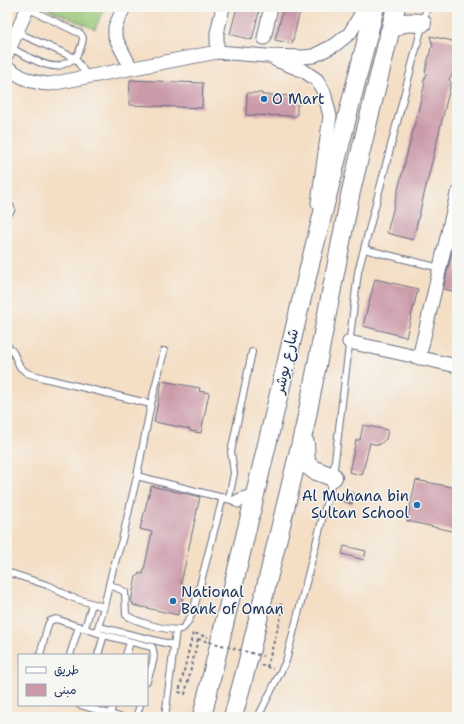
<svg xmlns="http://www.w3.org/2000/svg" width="464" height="724" viewBox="0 0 464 724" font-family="'Shantell Sans','Playpen Sans Arabic',sans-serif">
	<rect width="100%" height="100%" fill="#f6f6f2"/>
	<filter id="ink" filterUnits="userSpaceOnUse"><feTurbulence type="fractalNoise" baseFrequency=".025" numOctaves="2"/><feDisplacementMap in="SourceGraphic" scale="8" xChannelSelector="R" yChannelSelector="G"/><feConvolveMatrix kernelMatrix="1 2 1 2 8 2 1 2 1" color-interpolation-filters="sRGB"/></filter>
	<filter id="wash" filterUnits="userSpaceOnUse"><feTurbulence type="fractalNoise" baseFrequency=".012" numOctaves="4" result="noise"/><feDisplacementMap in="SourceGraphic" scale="16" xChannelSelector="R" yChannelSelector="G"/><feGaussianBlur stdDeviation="0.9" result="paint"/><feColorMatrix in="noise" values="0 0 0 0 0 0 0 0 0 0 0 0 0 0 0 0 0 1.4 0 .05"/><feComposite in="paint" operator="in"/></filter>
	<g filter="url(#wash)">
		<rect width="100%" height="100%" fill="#f4dec4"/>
		<path fill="#94c270" stroke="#587867" d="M43,7H105L95,29Z"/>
		<g id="blocks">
			<path fill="#cb9aa9" d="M237,7H260L252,40L230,34Z
				M284,7H301L292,44L275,40Z
				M430,36L457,42V51L455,54L456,60L454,73L449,79L451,83L413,240L387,233L425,83L423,82L427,74L425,72L431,48L433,46Z
				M130,80L203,83L202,108L129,105Z
				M247,93H262V95L300,96V104L297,105V116L246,115Z
				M457,231V292L443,289Z
				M375,279L418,289L406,337L363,326Z
				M162,381L200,388L199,391L209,393L201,433L190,431V429L154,422Z
				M363,425L388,430L386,439L379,445L370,443L362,475L349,472L356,440H360Z
				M416,480L457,488V532L407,521Z
				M151,486L200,497L181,583L184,584L183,587H185L180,611H178V615L133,605V603L131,602L136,576H138L139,573L143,574L152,532L140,529Z
				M345,491L354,493L352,504L342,501Z
				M344,546L366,551L364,560L342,554Z"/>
		</g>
	</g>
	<g filter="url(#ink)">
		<use href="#blocks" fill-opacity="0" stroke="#676c82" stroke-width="1"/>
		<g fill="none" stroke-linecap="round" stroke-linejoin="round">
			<g stroke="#676c82" stroke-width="8">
				<path id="service" d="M16,32L75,58L88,77
					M9,47C21,53 45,68 58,66C62,65 66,63 70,61C78,57 82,47 83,38L81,34L27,8
					M364,249L440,268
					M7,345L13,352L20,367L27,373L44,378L151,404
					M137,476L151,404L164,351
					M229,498L234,473L231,452L252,352
					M7,572L50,586L70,597L104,607L112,572L122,540L137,476L239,502
					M109,584L125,592L126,615C135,621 173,634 183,628C187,625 190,617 193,612L223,497
					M99,627L174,645
					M85,628L92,604
					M97,631L104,607
					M40,655L48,625L50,621L56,619L104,635L152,647C157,658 150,670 147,681
					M70,655L79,626
					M98,655L104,635
					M126,655L130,642
					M80,705L120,717
					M110,714L113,705
					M136,717L140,705
					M165,717L176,630
					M258,717L286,661L333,477L358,272L427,7"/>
			</g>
			<g stroke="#676c82" stroke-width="15">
				<path id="minor" d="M124,7L115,27V37L131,68
					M264,38L271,7
					M217,52V33L223,7
					M7,54L28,7
					M276,60L304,71L317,80L324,92L330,116L318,203
					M7,67C22,78 31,83 50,84L217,52L267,56L304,57L313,56L335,45L350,33L365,7
					M7,210L8,209
					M349,342L457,366
					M419,358L457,194
					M238,501L251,496L256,487"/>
			</g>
			<g stroke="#676c82" stroke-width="20">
				<path id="secondary" d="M389,33C398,21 408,22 422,23
					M305,443L306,464L314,470L333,477
					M202,717L310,264L375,7
					M233,717L248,661L305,426L351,191L396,7"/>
			</g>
			<path stroke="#676c82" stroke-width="2" stroke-dasharray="3 3" stroke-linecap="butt" d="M198,639L185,694L179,692L193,633L208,637
				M261,665L273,669
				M267,667L284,605L276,604"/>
			<use href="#service" stroke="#fff" stroke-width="6"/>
			<use href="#minor" stroke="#fff" stroke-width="13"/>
			<use href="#secondary" stroke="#fff" stroke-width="18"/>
			<path stroke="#676c82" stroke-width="2" stroke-dasharray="3 3" stroke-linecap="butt" d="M198,639L263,656"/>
		</g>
	</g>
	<g fill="#1f6fb2" stroke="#f6f6f2" stroke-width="1.5">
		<circle cx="264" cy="99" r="4"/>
		<circle cx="417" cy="505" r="4"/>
		<circle cx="173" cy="601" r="4"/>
	</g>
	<g text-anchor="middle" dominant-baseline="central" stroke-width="3" stroke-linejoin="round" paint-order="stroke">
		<g font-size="15" fill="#1b2f5e" stroke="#f6f6f2" text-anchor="start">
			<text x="272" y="99">O Mart</text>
			<text x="409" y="496" text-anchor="end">Al Muhana bin<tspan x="409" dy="17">Sultan School</tspan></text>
			<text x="181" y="592">National<tspan x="181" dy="17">Bank of Oman</tspan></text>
		</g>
		<g font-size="15" fill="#1b2f5e" stroke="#f6f6f2">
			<text transform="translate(286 361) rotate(-77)">شارع بوشر</text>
		</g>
	</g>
	<rect width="464" height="724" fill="none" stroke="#f6f6f2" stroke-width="24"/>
	<rect x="18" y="654" width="130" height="52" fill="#f6f6f2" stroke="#9ea6b7"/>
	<rect x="26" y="667" width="20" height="6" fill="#ffffff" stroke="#9ea6b7"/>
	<text x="54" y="674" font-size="12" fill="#1b2f5e">طريق</text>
	<rect x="26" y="684" width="20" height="12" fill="#cb9aa9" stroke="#9ea6b7"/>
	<text x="54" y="694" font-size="12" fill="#1b2f5e">مبنى</text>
</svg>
